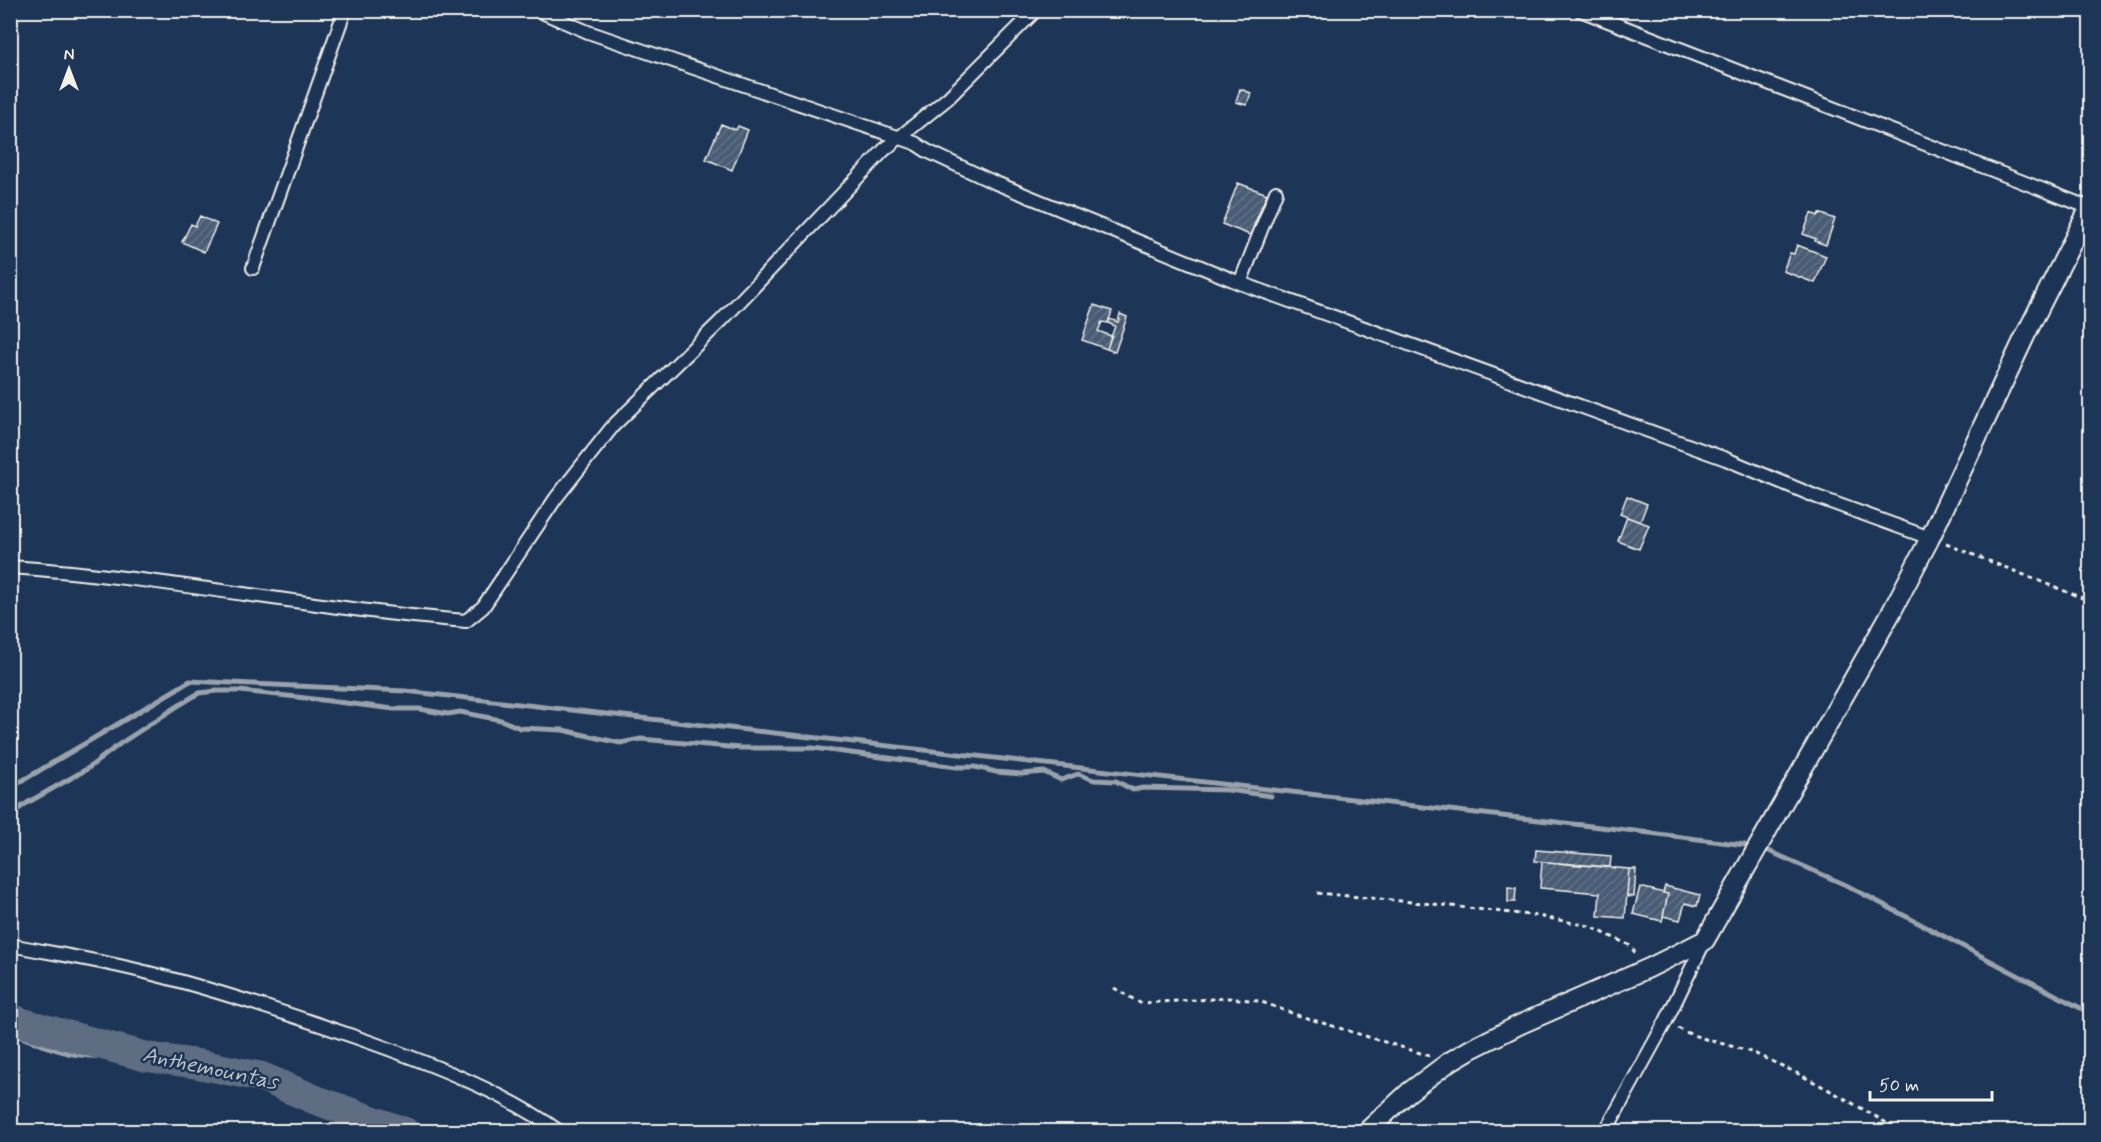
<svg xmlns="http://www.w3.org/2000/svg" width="2101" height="1142" viewBox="0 0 2101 1142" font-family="Mynerve,sans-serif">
	<defs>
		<pattern id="building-hatch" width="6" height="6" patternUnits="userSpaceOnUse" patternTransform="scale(1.5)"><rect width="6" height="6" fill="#485b74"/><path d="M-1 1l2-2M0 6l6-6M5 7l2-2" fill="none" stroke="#637388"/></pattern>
	</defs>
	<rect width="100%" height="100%" fill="#1d3557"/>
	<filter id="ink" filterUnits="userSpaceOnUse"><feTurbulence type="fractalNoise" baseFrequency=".0167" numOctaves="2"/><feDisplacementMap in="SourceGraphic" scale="12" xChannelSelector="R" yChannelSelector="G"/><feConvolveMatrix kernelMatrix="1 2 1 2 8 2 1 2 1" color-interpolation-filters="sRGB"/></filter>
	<g filter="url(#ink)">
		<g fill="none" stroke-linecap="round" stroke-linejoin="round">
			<path stroke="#9aa2ab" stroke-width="5" d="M10,788L190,681L405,691L1626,830L1753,846
				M10,815L27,803L87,769L121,743L181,704L199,693L217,691H240L297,697L394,709H419L448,714L460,712L501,720L520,728L563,730L620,743L641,739L740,748H813L957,767H975L996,772L1021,774L1044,772L1061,780L1078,774L1094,780L1116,781L1133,790L1143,788L1228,790L1271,796
				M1762,848L1846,885L2090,1013
				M10,1033C31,1040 51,1050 73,1054C97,1058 122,1057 147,1057"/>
			<path stroke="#5e6d82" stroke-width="30" d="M10,1017L19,1022L147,1057L198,1064L262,1077L316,1100L405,1132"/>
		</g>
		<path fill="url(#building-hatch)" stroke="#f4f1e8" stroke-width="1.5" d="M1240,89L1251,93L1247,105L1236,102Z
			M721,124L736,130L738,126L748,130L732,170L706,159Z
			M1238,183L1267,194L1250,235L1222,224Z
			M1811,213L1818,216L1819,213L1835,219L1826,245L1815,241L1816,239L1803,234Z
			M200,216L217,224L204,252L182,242L191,224L195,226Z
			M1797,245L1826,256L1815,283L1783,271L1790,253L1794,254Z
			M1094,305L1112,311L1108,323L1102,322L1098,331L1111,336L1107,349L1082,340Z
			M1120,314L1127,317L1115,352L1107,349L1115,326L1108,323L1109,319L1118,322Z
			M1627,496L1647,504L1640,522L1620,514Z
			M1627,517L1649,525L1639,549L1618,541Z
			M1536,850L1611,856L1610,867L1535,861Z
			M1542,862L1629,869L1625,918L1598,916L1600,893L1540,888Z
			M1629,869H1636L1634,897L1627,896Z
			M1665,886L1700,895L1697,906L1685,903L1680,920L1663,916L1668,894L1663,893Z
			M1508,887L1516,888L1515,902H1508Z
			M1640,887L1668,894L1662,921L1633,914Z"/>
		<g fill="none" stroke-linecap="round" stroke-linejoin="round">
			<g stroke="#f4f1e8" stroke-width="16">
				<path id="street" d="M537,10L588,32L915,143L927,151L991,181L1240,283L1726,459L1817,497L1930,538
					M1580,10L2090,208
					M253,268L345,10
					M1240,283L1276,192
					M10,567C163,577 314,609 466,621L483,607L556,498L613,426L722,320L884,150L948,98L1036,10
					M10,945C57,954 104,961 149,973C220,991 289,1014 358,1038C424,1061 503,1091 560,1132
					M1605,1132L1666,1021L1705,940"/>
			</g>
			<g stroke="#f4f1e8" stroke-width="22">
				<path id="secondary" d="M1366,1132L1409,1092L1449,1062L1471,1049L1521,1024L1649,968L1705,940L1891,613L1930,538L2026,334L2090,207"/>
			</g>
			<path stroke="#f4f1e8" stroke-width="3" stroke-dasharray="4.5 4.5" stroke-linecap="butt" d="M1946,544L2090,601
				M1317,893L1433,904L1538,916L1589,926L1629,945L1638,956
				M1114,988L1140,1003L1229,998L1259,1001L1297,1015L1430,1056
				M1678,1028C1700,1041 1734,1044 1760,1056C1809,1077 1856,1105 1902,1132"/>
			<use href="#street" stroke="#1d3557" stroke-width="12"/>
			<use href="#secondary" stroke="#1d3557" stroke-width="18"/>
		</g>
	</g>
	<g text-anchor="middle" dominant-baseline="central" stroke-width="5" stroke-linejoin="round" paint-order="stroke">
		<g font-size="22" font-style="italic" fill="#c0c3c4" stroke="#1d3557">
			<text transform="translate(210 1069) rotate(12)">Anthemountas</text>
		</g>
	</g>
	<rect width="2101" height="1142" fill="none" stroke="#1d3557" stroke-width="36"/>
	<rect x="18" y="18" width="2065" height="1106" fill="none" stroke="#f4f1e8" stroke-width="2" filter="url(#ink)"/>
	<g transform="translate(69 69)" stroke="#1d3557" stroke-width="4.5" paint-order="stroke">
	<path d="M0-4.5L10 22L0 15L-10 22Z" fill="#f4f1e8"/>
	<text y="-9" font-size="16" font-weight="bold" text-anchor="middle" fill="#f4f1e8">N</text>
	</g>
	<path d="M1870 1091v9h122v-9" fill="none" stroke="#f4f1e8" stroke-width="3"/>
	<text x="1879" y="1091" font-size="18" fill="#f4f1e8" stroke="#1d3557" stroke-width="4.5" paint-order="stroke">50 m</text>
</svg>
